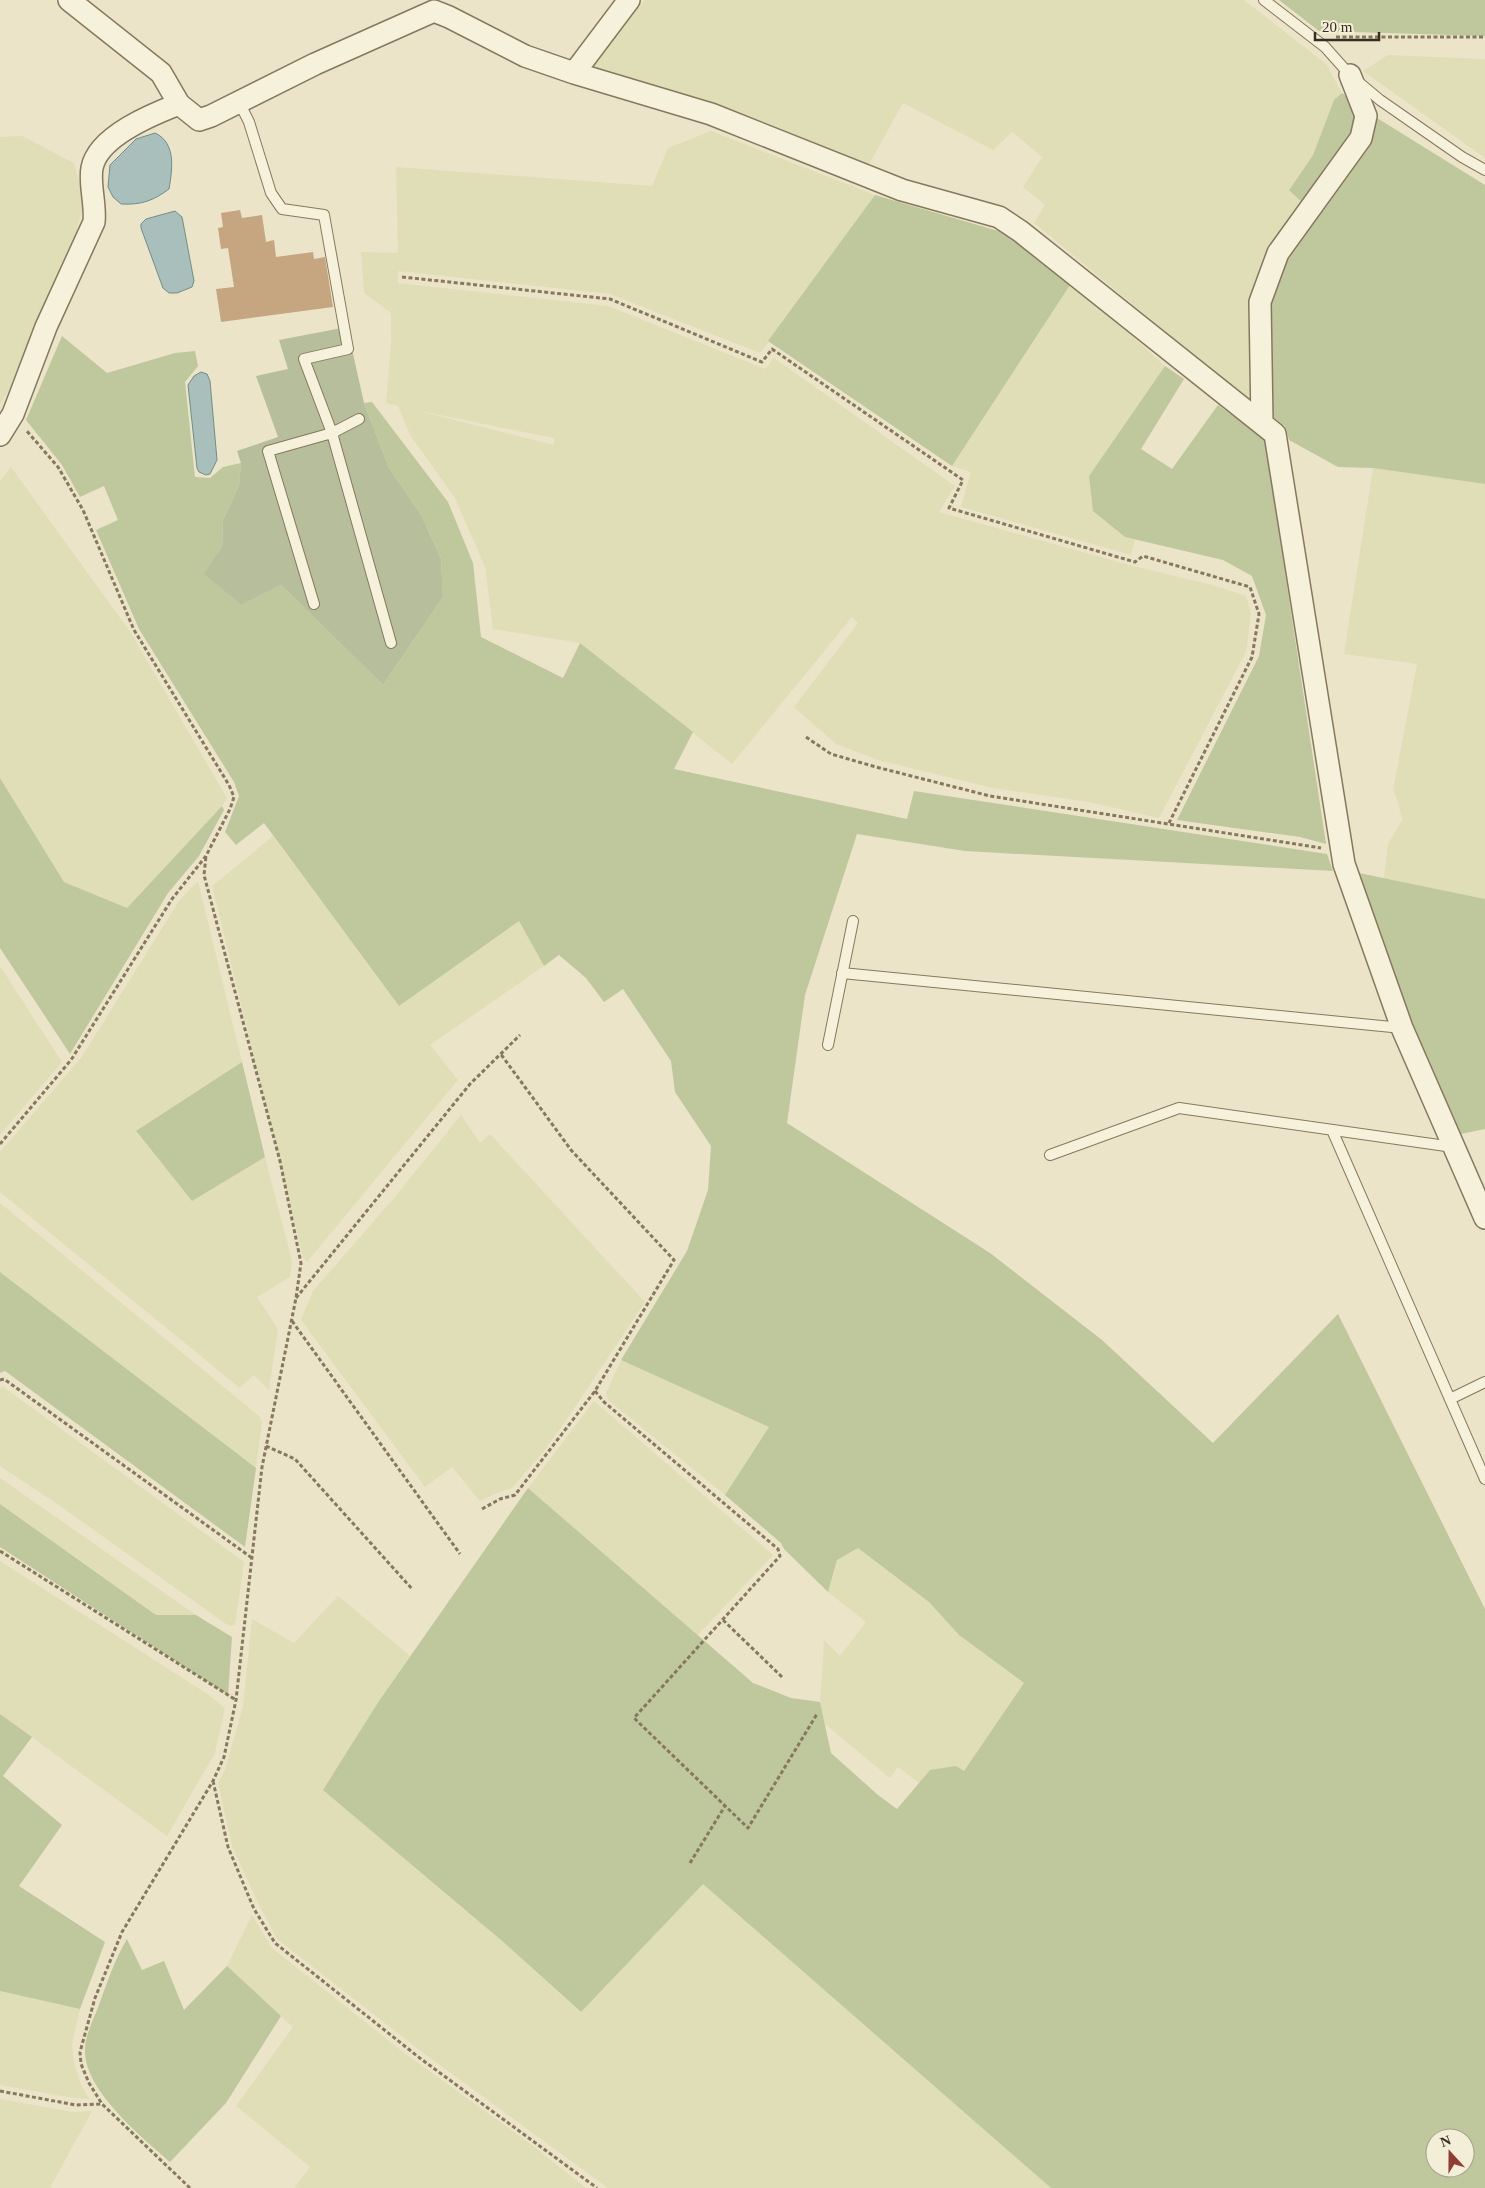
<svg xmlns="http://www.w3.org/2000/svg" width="1485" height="2188" viewBox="0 0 1485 2188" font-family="'Times New Roman',serif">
	<rect width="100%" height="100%" fill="#ebe4c8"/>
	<path fill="#e0deb6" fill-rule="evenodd" d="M645,0H1244L1326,64L1342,93L1334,100L1313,155L1289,189L1304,204L1255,405L1034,223L1045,205L1023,187L1042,157L1012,132L993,150L903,103L868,166L599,72L594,68L595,60Z
		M1388,55L1485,59V158L1363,71Z
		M711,131L875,195L760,353L610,294L398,271V283L608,306L765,369L774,358L955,486L939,512L1129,565L1212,585L1246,596L1251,614L1246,652L1159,818L1089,802L993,788L878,760L836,744L794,707L858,623L852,617L732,764L580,643L493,629L485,567L455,498L410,435L398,406L386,403L391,342V313L364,293L361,252L398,253L396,167L652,186L668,148ZM415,410L554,438V445Z
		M22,136L74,163L82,192V210L76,233L10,389L0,404V137Z
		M1072,282L1165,366L1089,476L1125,537L1135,540L1131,555L961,507L971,472L952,466Z
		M11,467L131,633L227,798L222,806L127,908L64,882L0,778V481Z
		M1373,468L1485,484V899L1384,878L1388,844L1402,820L1398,802L1393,790L1417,664L1344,654Z
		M273,836L399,1006L519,921L544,966L430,1045L458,1080L307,1262L303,1257L212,886Z
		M198,881L242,1062L136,1132L192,1201L265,1157L292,1261L290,1277L257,1297L278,1329L269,1390L254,1375L240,1388L0,1192V1152L81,1058L179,901Z
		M0,966L62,1062L0,1135Z
		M461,1115L480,1143L490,1134L645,1302L567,1419L544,1451L512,1488L499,1492L480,1501L452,1467L425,1487L301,1320L313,1291L394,1198Z
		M0,1203L259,1416L262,1422L256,1468L0,1272Z
		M621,1360L769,1427L725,1495L608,1400L606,1393Z
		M2,1386L244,1562L235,1625L229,1626L53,1501L0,1466V1389Z
		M594,1401L773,1555L698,1635L528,1488Z
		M0,1478L196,1615H156L0,1504Z
		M858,1548L929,1602L959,1635L1024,1683L964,1771L930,1770L919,1783L898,1767L890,1778L825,1724L820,1702L824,1640L840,1656L866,1622L828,1592L837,1560Z
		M0,1561L209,1695L225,1708L215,1753L167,1836L0,1714Z
		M338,1596L410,1656L379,1701L501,1940L580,2012L703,1883L1051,2188H608L422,2052L277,1939L259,1905L232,1846L218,1783L225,1770L243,1706L252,1619L294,1643Z
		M252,1915L272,1948L403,2052L529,2143L586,2188H294L310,2167L236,2106L293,2027L227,1966Z
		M0,1991L80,2009L72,2044L74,2063L81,2085L89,2099L74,2098L0,2085Z
		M0,2099L73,2112L92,2111L50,2188H0Z"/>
	<path fill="#bec89c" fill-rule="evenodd" d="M1279,0H1485V36L1319,31Z
		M1342,93L1377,118L1485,185V484L1373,468L1338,467L1289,440L1285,426L1269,414L1267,302L1304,204L1289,190L1313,155L1334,100Z
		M875,195L1019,237L1072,282L952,466L768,341Z
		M62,336L107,373L175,353L195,351L198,366L185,382L195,477L210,478L223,467L241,463L239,485L223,520L222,547L242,605L281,585L383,685L443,597L441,558L420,513L389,468L364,403L372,402L448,502L473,563L481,637L563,678L580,643L693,732L674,769L907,819L914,791L1327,854L1333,871L965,851L857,834L805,995L787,1123L990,1253L1102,1340L1213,1443L1338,1314L1485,1609V2188H1051L703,1884L581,2012L501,1940L323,1790L379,1701L528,1488L753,1683L791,1698L820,1702L831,1753L878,1795L897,1809L930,1770L956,1766L964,1771L1024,1683L959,1635L929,1602L858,1548L837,1560L828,1592L784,1549L781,1543L725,1495L769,1427L621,1360L687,1251L708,1190L711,1146L675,1092L671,1061L623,989L604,1002L586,978L559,955L544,966L519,921L399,1006L264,823L236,845L225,832L239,796L234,782L139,629L96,530L118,520L104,486L80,497L62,465L26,420ZM1435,2138H1465V2168H1435Z
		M1165,366L1184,379L1141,449L1172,469L1218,405L1265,439L1326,844L1300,837L1177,820L1259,656L1266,615L1252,576L1223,560L1125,537L1093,511L1089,476Z
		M0,778L64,882L127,908L222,806L224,810L199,856L168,893L70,1054L0,948Z
		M1359,873L1485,899V1129L1461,1134L1412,1023Z
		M242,1062L265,1157L192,1201L136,1131Z
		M0,1272L256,1468L245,1547L5,1371L0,1373Z
		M0,1504L156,1615H196L232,1637L228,1695L0,1547Z
		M0,1714L32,1737L3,1776L62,1825L19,1886L105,1942L80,2009L0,1991Z
		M127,1939L142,1970L164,1961L184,2010L227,1966L281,2016L226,2103L170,2162C143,2138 83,2090 85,2049C85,2034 95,2017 100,2002C108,1980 115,1959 127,1939Z"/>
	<path fill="#b6be9b" d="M347,327L364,403L389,468L420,513L441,558L443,597L383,685L281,585L242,605L204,574L222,547L223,520L239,485L241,463L237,451L278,437L256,376L288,369L279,340Z"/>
	<path fill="#a9bfbb" stroke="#708d89" d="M155,133C177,143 172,171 169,189C153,201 141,205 121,204L113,197L108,187L110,165L136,139Z
		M175,211L182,217L194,281L192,287L177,293H169L163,288L141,228V224L146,219Z
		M201,372L207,374L210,381L217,460L210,474L206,475L199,472L197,468L188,385L194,376Z"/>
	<path fill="#c6a581" d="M240,210L242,218L262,215L266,242L274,240L276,257L313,252L314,259L325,257L333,307L221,322L216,289L234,287L228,248L221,249L218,228L223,227L221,213Z"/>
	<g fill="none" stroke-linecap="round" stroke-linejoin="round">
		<g stroke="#86785e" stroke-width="12">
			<path id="lane" d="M1264,0L1325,47L1350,75L1380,100L1462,157L1485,170
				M239,102L249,122L271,193L282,209L324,215L348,349L304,359L332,433L391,643
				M314,604L268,451L332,433L359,419
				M842,973L1402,1028
				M828,1045L853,921
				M1332,1130L1485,1479
				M1050,1155L1179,1108L1453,1147
				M1450,1399L1485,1382"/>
		</g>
		<g stroke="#86785e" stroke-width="24">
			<path id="street" d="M69,0L161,73L179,104
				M574,73L629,0
				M1262,423L1260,302L1278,253L1361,138L1366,116L1350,75
				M0,435L13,414L46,327L94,222C96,204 89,184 92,168C98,136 153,114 179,104L199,120L211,116L315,64L434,11L449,17L525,56L574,73L711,114L902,190L999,217L1020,231L1275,434L1344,864L1402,1028L1485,1218"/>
		</g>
		<path stroke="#86785e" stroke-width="3" stroke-dasharray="4 2.5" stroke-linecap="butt" d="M1336,37H1485
			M402,277L610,299L762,362L772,349L963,480L949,508L1135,562L1143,556L1250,587L1259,614L1252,657L1169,823
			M806,737L831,754L876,767L990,796L1321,848
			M0,1144L71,1060L172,899L206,856L230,809L234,797L229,785L134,630L83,510L58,467L26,430
			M296,1298L470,1084L520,1035
			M292,1321L460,1554
			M0,1380L4,1379L252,1558
			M595,1391L604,1402L778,1549L780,1556L634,1718L748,1828L817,1714
			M266,1446L295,1459L413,1590
			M482,1509L500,1499L515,1495L595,1391L674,1260L571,1150L500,1053
			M0,1551L236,1700
			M723,1620L782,1677
			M213,1781L228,1847L254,1909L275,1943L421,2059L597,2188
			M690,1863L725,1806
			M0,2091L76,2105L102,2104
			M190,2188L102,2104L89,2083L81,2064L80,2052L95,1998L122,1932L213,1781L224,1757L236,1700L262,1467L296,1298L301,1263L280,1161L204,875L206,856"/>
		<use href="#lane" stroke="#f6f1db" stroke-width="10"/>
		<use href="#street" stroke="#f6f1db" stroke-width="21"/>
	</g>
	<g transform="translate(1450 2153) rotate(339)"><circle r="24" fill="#f3eed7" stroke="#a8a18e"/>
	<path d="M0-4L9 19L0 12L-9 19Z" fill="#903d33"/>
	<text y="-8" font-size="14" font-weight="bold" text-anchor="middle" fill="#372e21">N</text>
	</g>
	<path d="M1315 32v8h64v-8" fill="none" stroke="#372e21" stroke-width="2.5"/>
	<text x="1322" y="32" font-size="15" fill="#372e21" stroke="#f3eed7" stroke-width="4" paint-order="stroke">20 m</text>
</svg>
